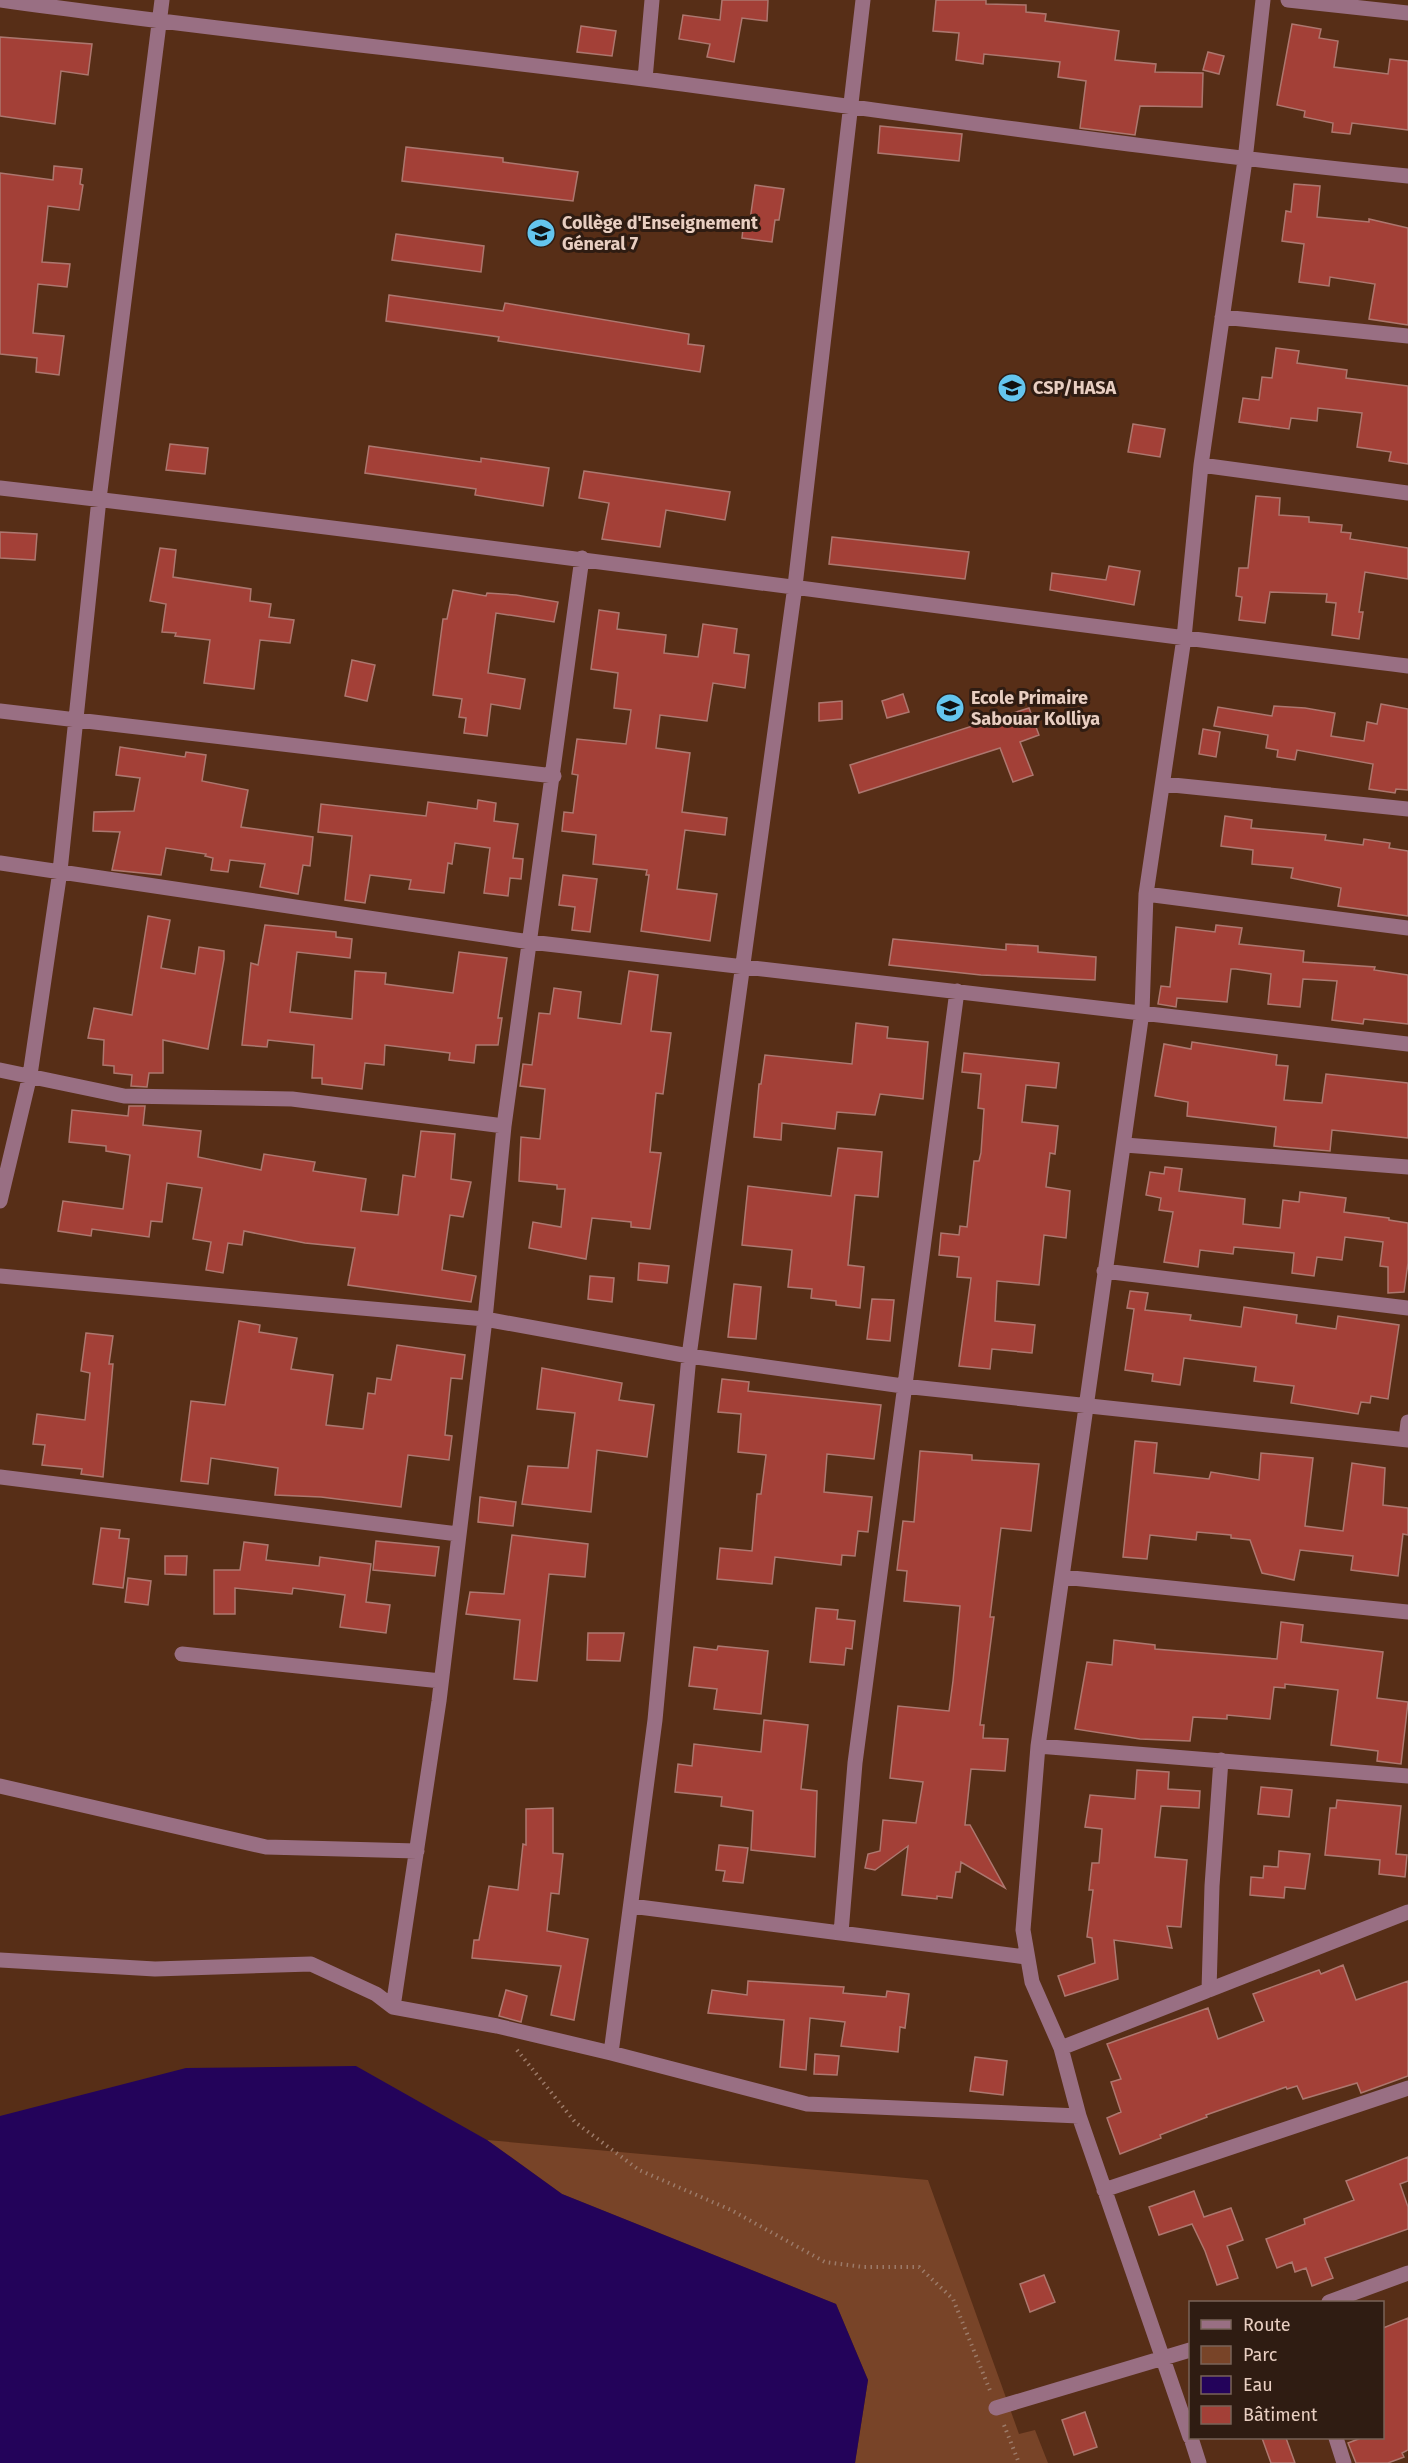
<svg xmlns="http://www.w3.org/2000/svg" width="1408" height="2463" viewBox="0 0 1408 2463" font-family="'Fira Sans',sans-serif">
	<rect width="100%" height="100%" fill="#572e17"/>
	<path fill="#784428" d="M487,2140L928,2180L1019,2434L1035,2430L1048,2463H855L868,2380L836,2304L562,2194Z"/>
	<path fill="#23035a" d="M356,2066L487,2140L562,2194L836,2304L868,2380L855,2463H0V2116L186,2068Z"/>
	<path fill="#a34037" stroke="#ad776f" stroke-width="1.5" d="M722,0H768L767,21L742,18L734,62L707,57L710,44L679,39L683,15L720,20Z
		M936,0H986V4L1026,5V12L1046,14L1045,21L1119,31L1115,60L1156,64L1155,72L1203,73L1202,107L1140,106L1135,135L1080,128L1086,81L1058,77L1060,62L984,54L983,64L956,60L959,33L933,31Z
		M1292,24L1321,29L1319,38L1338,41L1334,67L1388,74L1390,59L1408,61V130L1352,123L1350,134L1332,132L1333,123L1304,117L1305,111L1277,105Z
		M581,26L616,31L612,56L577,52Z
		M0,37L92,44L88,75L61,71L55,124L0,116Z
		M1208,52L1224,56L1219,74L1203,70Z
		M880,126L962,134L959,161L878,153Z
		M406,147L503,158V162L578,172L573,201L402,181Z
		M54,166L82,169L80,184L83,185L79,210L48,206L42,262L70,264L67,287L38,284L33,333L64,336L59,375L36,372L37,358L0,354V173L53,180Z
		M1294,184L1320,186L1317,217L1369,222V219L1408,228V325L1369,319L1375,284L1330,277L1329,286L1299,282L1304,244L1282,241L1286,211L1291,212Z
		M755,185L784,189L779,220H775L772,242L742,238L744,219L750,220Z
		M396,234L484,246L481,272L392,260Z
		M389,295L503,311L505,303L689,334L688,344L704,346L700,372L498,341L499,337L386,321Z
		M1276,348L1299,351L1297,363L1347,370L1346,378L1408,386V464L1389,461L1391,452L1357,447L1362,413L1318,408L1317,421L1291,418L1289,429L1239,422L1243,398L1259,400L1262,377L1272,378Z
		M1133,424L1165,429L1160,457L1128,452Z
		M170,444L208,448L205,474L166,470Z
		M369,446L481,462V458L549,468L543,506L475,495L476,489L365,473Z
		M584,471L730,492L725,520L666,510L660,547L602,539L609,503L579,498Z
		M1256,496L1280,498L1279,515L1309,517V522L1342,525L1341,532L1351,533L1350,539L1408,548V579L1365,572L1359,612H1363L1359,639L1332,635L1336,603L1326,602L1327,594L1270,592L1265,623L1239,620L1242,597L1236,596L1239,568H1248Z
		M0,532L37,534L35,560L0,558Z
		M832,537L969,552L965,579L829,564Z
		M160,548L176,550L173,577L251,589L250,601L271,604L269,617L294,620L290,643L260,640L254,689L204,683L210,640L175,636L176,633L162,632L166,604L150,601Z
		M1109,566L1140,571L1134,605L1050,590L1052,573L1106,580Z
		M453,590L486,596L487,593L516,595L558,602L554,622L496,613L488,673L525,679L520,709L491,704L487,736L464,733L466,718L459,717L462,699L433,695L443,619H447Z
		M599,610L619,613L617,629L666,635L664,653L698,657L703,624L737,629L734,653L749,655L745,688L713,683L707,721L660,715L656,748L690,753L682,812L727,818L725,835L685,830L677,889L717,894L710,941L641,931L649,875H646L647,870L593,864L596,835L562,831L564,812L573,813L578,775L572,774L577,739L626,744L631,710L614,708L618,673L591,669Z
		M352,660L375,665L367,701L345,696Z
		M903,694L909,712L887,718L882,701Z
		M842,701V719L819,721V703Z
		M1381,704L1408,709V790L1396,789L1395,793L1369,789L1373,764L1297,750L1295,760L1277,757L1278,750L1266,748L1268,735L1214,726L1218,707L1272,716L1274,706L1305,708L1335,713L1331,736L1364,741L1367,722L1377,724Z
		M1029,708L1039,735L1020,742L1033,775L1013,782L1000,748L859,793L850,765Z
		M1203,729L1220,732L1216,757L1199,754Z
		M120,747L185,757L186,752L206,755L202,781L248,790L241,827L313,837L310,866L303,865L298,894L260,887L265,864L230,860L228,872L211,870L213,858L205,856L206,854L166,848L161,875L112,870L120,832L93,831L94,812L134,811L140,778L116,775Z
		M478,800L496,803L494,821L518,824L513,858L523,859L521,879L510,878L508,896L484,893L490,848L455,843L452,864L448,863L444,893L409,889L411,880L370,875L365,903L345,900L352,836L318,832L321,804L426,816L428,802L477,809Z
		M1225,816L1252,820L1251,828L1326,835L1325,840L1363,845L1364,839L1390,843L1389,848L1408,851V916L1338,906L1341,888L1291,878L1293,868L1252,864L1253,850L1221,846Z
		M563,875L597,879L590,932L572,930L575,907L559,905Z
		M148,916L170,920L161,968L195,974L199,947L224,951V959L208,1049L163,1040V1073H149L147,1087L131,1086L132,1075L114,1073V1066L103,1065L104,1040L88,1038L94,1008L132,1015Z
		M265,925L336,932V937L352,939L350,958L297,952L290,1012L352,1019L355,971L386,973L385,984L453,993L459,952L507,958L498,1018H502L498,1045H476L474,1063L449,1060L450,1053L385,1045L384,1065L365,1063L362,1089L322,1084V1078H312L314,1045L268,1040L267,1047L242,1045L251,963L258,965Z
		M1216,925L1242,928L1239,944L1304,951L1303,962L1375,967L1374,970L1408,975V1024L1364,1019L1363,1024L1332,1020L1337,981L1303,979L1300,1007L1268,1004L1271,974L1236,969H1231L1227,1002L1177,998L1176,1007L1158,1004L1161,986L1170,987L1176,927L1215,932Z
		M893,939L1006,950V944L1038,946V952L1096,957L1095,980L981,975L889,965Z
		M629,971L658,975L651,1031L671,1033L663,1094L656,1093L650,1152L661,1153L650,1229L631,1227V1222L592,1218L586,1259L529,1248L533,1222L561,1227L565,1189H557V1185L519,1181L521,1137L540,1139L545,1089L520,1086L523,1064L532,1065L539,1013L550,1014L554,988L581,992L578,1018L621,1024Z
		M856,1023L888,1027L887,1038L928,1042L923,1099L880,1094L875,1115L837,1112L835,1129L782,1123L781,1140L754,1137L759,1084H761L765,1055L852,1064Z
		M1192,1042L1277,1055L1276,1065L1288,1066L1284,1100L1322,1103L1326,1074L1408,1083V1138L1332,1130L1330,1151L1282,1147L1274,1146L1276,1127L1187,1116L1188,1102L1155,1096L1164,1044L1191,1049Z
		M964,1053L1059,1063L1056,1088L1026,1085L1022,1122L1058,1126L1055,1154L1050,1153L1046,1187L1070,1191L1066,1238L1044,1235L1039,1285L997,1281L995,1321L1035,1325L1032,1353L992,1349L990,1369L959,1366L971,1278L957,1277L959,1257L939,1255L941,1233L959,1235L960,1226L967,1227L974,1161H979L981,1153L984,1109L978,1108L981,1074L962,1072Z
		M129,1106H145L143,1125L201,1131L198,1157L261,1170L264,1154L315,1162L313,1171L366,1179L361,1211L398,1215L403,1175L415,1177L421,1131L455,1134L451,1179L471,1182L463,1217L450,1215L442,1270L476,1276L471,1302L348,1285L355,1248L305,1243L244,1231L242,1245L228,1243L223,1273L206,1270L211,1242L193,1239L202,1188L167,1183L162,1222L151,1221L149,1237L92,1229L91,1236L58,1231L63,1201L123,1209L130,1155L106,1151V1146L69,1142L72,1110L128,1116Z
		M838,1148L882,1152L878,1197L855,1195L848,1265L864,1267L860,1308L836,1305V1301L811,1298L812,1289L788,1287L792,1250L742,1245L748,1186L831,1196Z
		M1165,1167L1182,1169L1179,1191L1245,1199L1243,1224L1280,1228L1283,1200L1299,1202L1300,1192L1346,1198L1344,1212L1389,1218V1220L1408,1223V1263L1404,1292L1388,1293V1267L1380,1266L1383,1242L1345,1237L1342,1260L1317,1257L1314,1276L1292,1273L1294,1253L1234,1247L1233,1254L1200,1250L1198,1267L1164,1262L1173,1212L1159,1210L1161,1198L1146,1195L1150,1172L1164,1174Z
		M639,1263L669,1266L667,1283L638,1280Z
		M590,1276L614,1278L612,1302L588,1299Z
		M734,1284L761,1287L756,1339L728,1337Z
		M1130,1291L1148,1293L1145,1310L1191,1315L1190,1320L1241,1327L1244,1307L1297,1315L1296,1323L1336,1329L1338,1316L1399,1325L1388,1399L1371,1396L1370,1403L1361,1402L1358,1414L1291,1403L1294,1386L1254,1381L1256,1367L1184,1358L1180,1385L1152,1381L1153,1374L1125,1370L1134,1309L1127,1308Z
		M872,1299L894,1300L890,1341L867,1339Z
		M239,1321L260,1325L259,1332L297,1338L291,1369L333,1375L326,1425L363,1429L368,1393L375,1394L377,1378L391,1380L397,1345L465,1355L462,1379L451,1378L445,1435L452,1436L449,1460L408,1455L401,1507L321,1497L275,1495L278,1468L211,1458L208,1484L181,1481L191,1401L225,1405Z
		M86,1333L113,1336L109,1364H113L103,1477L81,1474L82,1469L42,1465L45,1445L33,1444L37,1414L85,1420L90,1373L81,1371Z
		M542,1368L622,1383L619,1400L654,1405L647,1457L597,1450L591,1512L522,1504L528,1466L568,1468L575,1413L537,1409Z
		M722,1379L749,1382L748,1391L881,1405L874,1459L827,1454L824,1492L872,1497L868,1532L858,1531L855,1556L842,1555L841,1565L775,1557L772,1584L717,1579L720,1548L752,1551L757,1494H761L766,1455L738,1452L741,1414L718,1412Z
		M1135,1441L1157,1443L1154,1473L1209,1479L1211,1472L1259,1480L1261,1453L1313,1458L1305,1526L1343,1531L1352,1463L1385,1468L1383,1505L1408,1508V1535L1403,1534L1398,1576L1351,1570L1353,1556L1300,1550L1294,1580L1262,1573L1250,1540L1231,1538V1535L1197,1532L1196,1540L1150,1535L1147,1559L1123,1557Z
		M920,1451L972,1455V1460L1039,1464L1031,1531L1001,1528L990,1617H994L980,1725H984L983,1738L1008,1739L1005,1771L971,1769L965,1825H970L1005,1888L961,1862L960,1872H956L952,1898L937,1896V1899L902,1895L908,1846L875,1870L865,1868L868,1854L880,1851L883,1820L916,1823L923,1782L890,1778L898,1706L949,1711L953,1681L960,1606L904,1601L907,1571L897,1570L903,1521L914,1522Z
		M480,1497L516,1502L513,1526L478,1522Z
		M101,1528L120,1530L119,1538L129,1539L123,1588L93,1584Z
		M512,1535L588,1544L585,1577L549,1574L537,1681L514,1679L520,1620L466,1614L470,1592L504,1594Z
		M376,1541L439,1547L435,1576L373,1570Z
		M244,1542L268,1545L266,1560L319,1566L320,1557L371,1564L366,1602L390,1605L386,1633L340,1627L345,1595L293,1588L292,1594L235,1588V1614H214V1570H240Z
		M165,1556H187L186,1575L165,1574Z
		M128,1578L151,1581L148,1605L125,1602Z
		M816,1608L838,1610L837,1619L855,1621L852,1649L846,1648L844,1665L810,1662Z
		M1281,1622L1303,1625L1301,1642L1383,1652L1377,1698L1408,1702L1401,1764L1377,1761L1378,1751L1331,1745L1338,1690L1285,1684V1688L1274,1687L1270,1719L1227,1715V1719L1193,1717L1190,1741L1140,1739L1075,1729L1087,1662L1112,1665L1114,1640L1155,1645V1649L1277,1659Z
		M588,1633H624L620,1661L587,1660Z
		M718,1646L768,1651L761,1714L714,1709L717,1689L689,1686L694,1647L717,1650Z
		M764,1720L808,1725L801,1789L817,1791L815,1857L751,1850L753,1811L721,1806L722,1797L675,1792L678,1764L692,1766L694,1744L761,1752Z
		M1137,1770L1169,1772L1168,1789L1200,1791L1199,1808L1161,1806L1155,1857L1187,1860L1181,1927L1167,1926L1172,1948L1114,1940L1118,1979L1065,1996L1058,1976L1095,1963L1092,1938L1087,1937L1093,1890H1089L1092,1863H1099L1102,1829L1085,1827L1090,1795L1135,1799Z
		M1261,1787L1292,1790L1289,1817L1258,1814Z
		M1337,1800L1401,1806L1396,1854L1407,1855L1405,1877L1379,1874L1380,1860L1325,1855L1330,1808H1336Z
		M553,1808V1853L563,1854L559,1894L551,1893L547,1931L588,1939L574,2020L551,2015L561,1966L472,1958L474,1940H479L489,1886L518,1890L523,1844L526,1845V1809Z
		M719,1845L748,1848L743,1883L723,1881L725,1871L716,1870Z
		M1279,1851L1310,1854L1305,1889L1285,1887L1284,1898L1250,1895L1251,1877L1263,1878L1264,1866L1278,1867Z
		M1343,1965L1356,2000L1408,1981V2076L1361,2093L1357,2083L1303,2099L1297,2086L1287,2089L1286,2087L1206,2115L1207,2117L1160,2135L1161,2138L1120,2154L1107,2118L1121,2112L1111,2082L1121,2079L1107,2044L1208,2008L1218,2039L1264,2021L1253,1994L1319,1970L1321,1974Z
		M748,1981L844,1987L843,1993L886,1997L887,1991L909,1994L905,2028L900,2027L898,2052L841,2046L845,2022L810,2018L806,2070L780,2067L784,2020L708,2013L712,1990L747,1995Z
		M506,1990L527,1996L521,2022L499,2016Z
		M815,2054L839,2056L837,2075L814,2074Z
		M975,2057L1007,2061L1003,2095L970,2091Z
		M1408,2157V2181L1400,2184L1408,2207V2229L1325,2258L1333,2278L1312,2286L1306,2268L1295,2272L1292,2262L1277,2268L1266,2239L1305,2224L1304,2219L1354,2200L1346,2181Z
		M1194,2191L1204,2217L1231,2208L1243,2240L1227,2246L1238,2278L1217,2285L1205,2251L1192,2224L1159,2235L1149,2207Z
		M1044,2275L1055,2302L1030,2312L1020,2284Z
		M1408,2318V2450L1402,2453L1404,2457L1388,2463H1356L1348,2443L1361,2438H1383V2328Z
		M1085,2412L1097,2447L1074,2455L1062,2420Z
		M1262,2438H1286L1295,2463H1271Z"/>
	<g fill="none" stroke-linecap="round" stroke-linejoin="round">
		<path stroke="#9c7a68" stroke-width="4" stroke-dasharray="1.5 4.5" stroke-linecap="butt" d="M517,2050L575,2122L639,2170L731,2210L825,2262L863,2267H919L953,2299L991,2393
			M1004,2425L1019,2463"/>
		<path stroke="#996f83" stroke-width="15" d="M1,0C215,30 430,52 644,79C899,112 1153,151 1408,176
			M1288,0L1408,13
			M645,79L652,0
			M1222,317L1408,336
			M1201,465L1408,493
			M0,488C470,542 938,608 1408,666
			M0,711L554,776
			M1163,784L1408,809
			M0,863L530,942L1408,1044
			M1146,894L1408,928
			M0,1070L124,1096L292,1099L504,1126
			M1125,1145L1408,1167
			M0,1201L30,1075L60,871L99,499L162,0
			M1104,1271L1408,1308
			M0,1276L485,1319L689,1356L903,1386L1408,1440
			M1406,1439L1408,1422
			M0,1477L458,1534
			M1062,1577L1408,1612
			M182,1654L441,1681
			M1038,1746L1408,1776
			M0,1786L266,1847L417,1851
			M631,1906L1026,1957
			M841,1933L855,1763L957,991
			M0,1960L155,1969L311,1964L376,1994L393,2007L497,2026L611,2053L807,2104L1079,2116
			M1209,1990L1212,1886L1221,1760
			M393,2007L439,1701L485,1319L504,1126L582,558
			M1061,2048L1408,1912
			M611,2053L655,1720L689,1356L795,586L863,0
			M1104,2190L1408,2088
			M1329,2302L1408,2273
			M996,2408L1190,2350
			M1190,2437L1079,2116L1061,2048L1032,1982L1023,1930L1038,1746L1142,1012L1146,894L1184,638L1201,465L1245,160L1263,0
			M1191,2438L1199,2463
			M1336,2438L1344,2463"/>
	</g>
	<defs>
		<g id="school-disc" transform="scale(1.5)"><circle r="9.5" fill="#64c5ee" stroke="#2f1c12"/><path d="M0-5L7-2L0 1L-7-2ZM-4 1L0 2.5L4 1V4Q0 6-4 4Z" fill="#111"/></g>
	</defs>
	<g fill-rule="evenodd">
		<use href="#school-disc" x="541" y="233"/>
		<use href="#school-disc" x="1012" y="388"/>
		<use href="#school-disc" x="950" y="708"/>
	</g>
	<g text-anchor="middle" dominant-baseline="central" stroke-width="6" stroke-linejoin="round" paint-order="stroke">
		<g font-size="18" font-weight="bold" fill="#e8cec1" stroke="#2f1c12" text-anchor="start">
			<text x="562" y="223">Collège d'Enseignement<tspan x="562" dy="21">Géneral 7</tspan></text>
			<text x="1033" y="388">CSP/HASA</text>
			<text x="971" y="698">Ecole Primaire<tspan x="971" dy="21">Sabouar Kolliya</tspan></text>
		</g>
	</g>
	<rect x="1189" y="2301" width="195" height="138" fill="#2f1c12" stroke="#796358" stroke-width="1.5"/>
	<rect x="1201" y="2320" width="30" height="9" fill="#996f83" stroke="#796358" stroke-width="1.5"/>
	<text x="1243" y="2331" font-size="18" fill="#e8cec1">Route</text>
	<rect x="1201" y="2346" width="30" height="18" fill="#784428" stroke="#796358" stroke-width="1.5"/>
	<text x="1243" y="2361" font-size="18" fill="#e8cec1">Parc</text>
	<rect x="1201" y="2376" width="30" height="18" fill="#23035a" stroke="#796358" stroke-width="1.5"/>
	<text x="1243" y="2391" font-size="18" fill="#e8cec1">Eau</text>
	<rect x="1201" y="2406" width="30" height="18" fill="#a34037" stroke="#796358" stroke-width="1.5"/>
	<text x="1243" y="2421" font-size="18" fill="#e8cec1">Bâtiment</text>
</svg>
